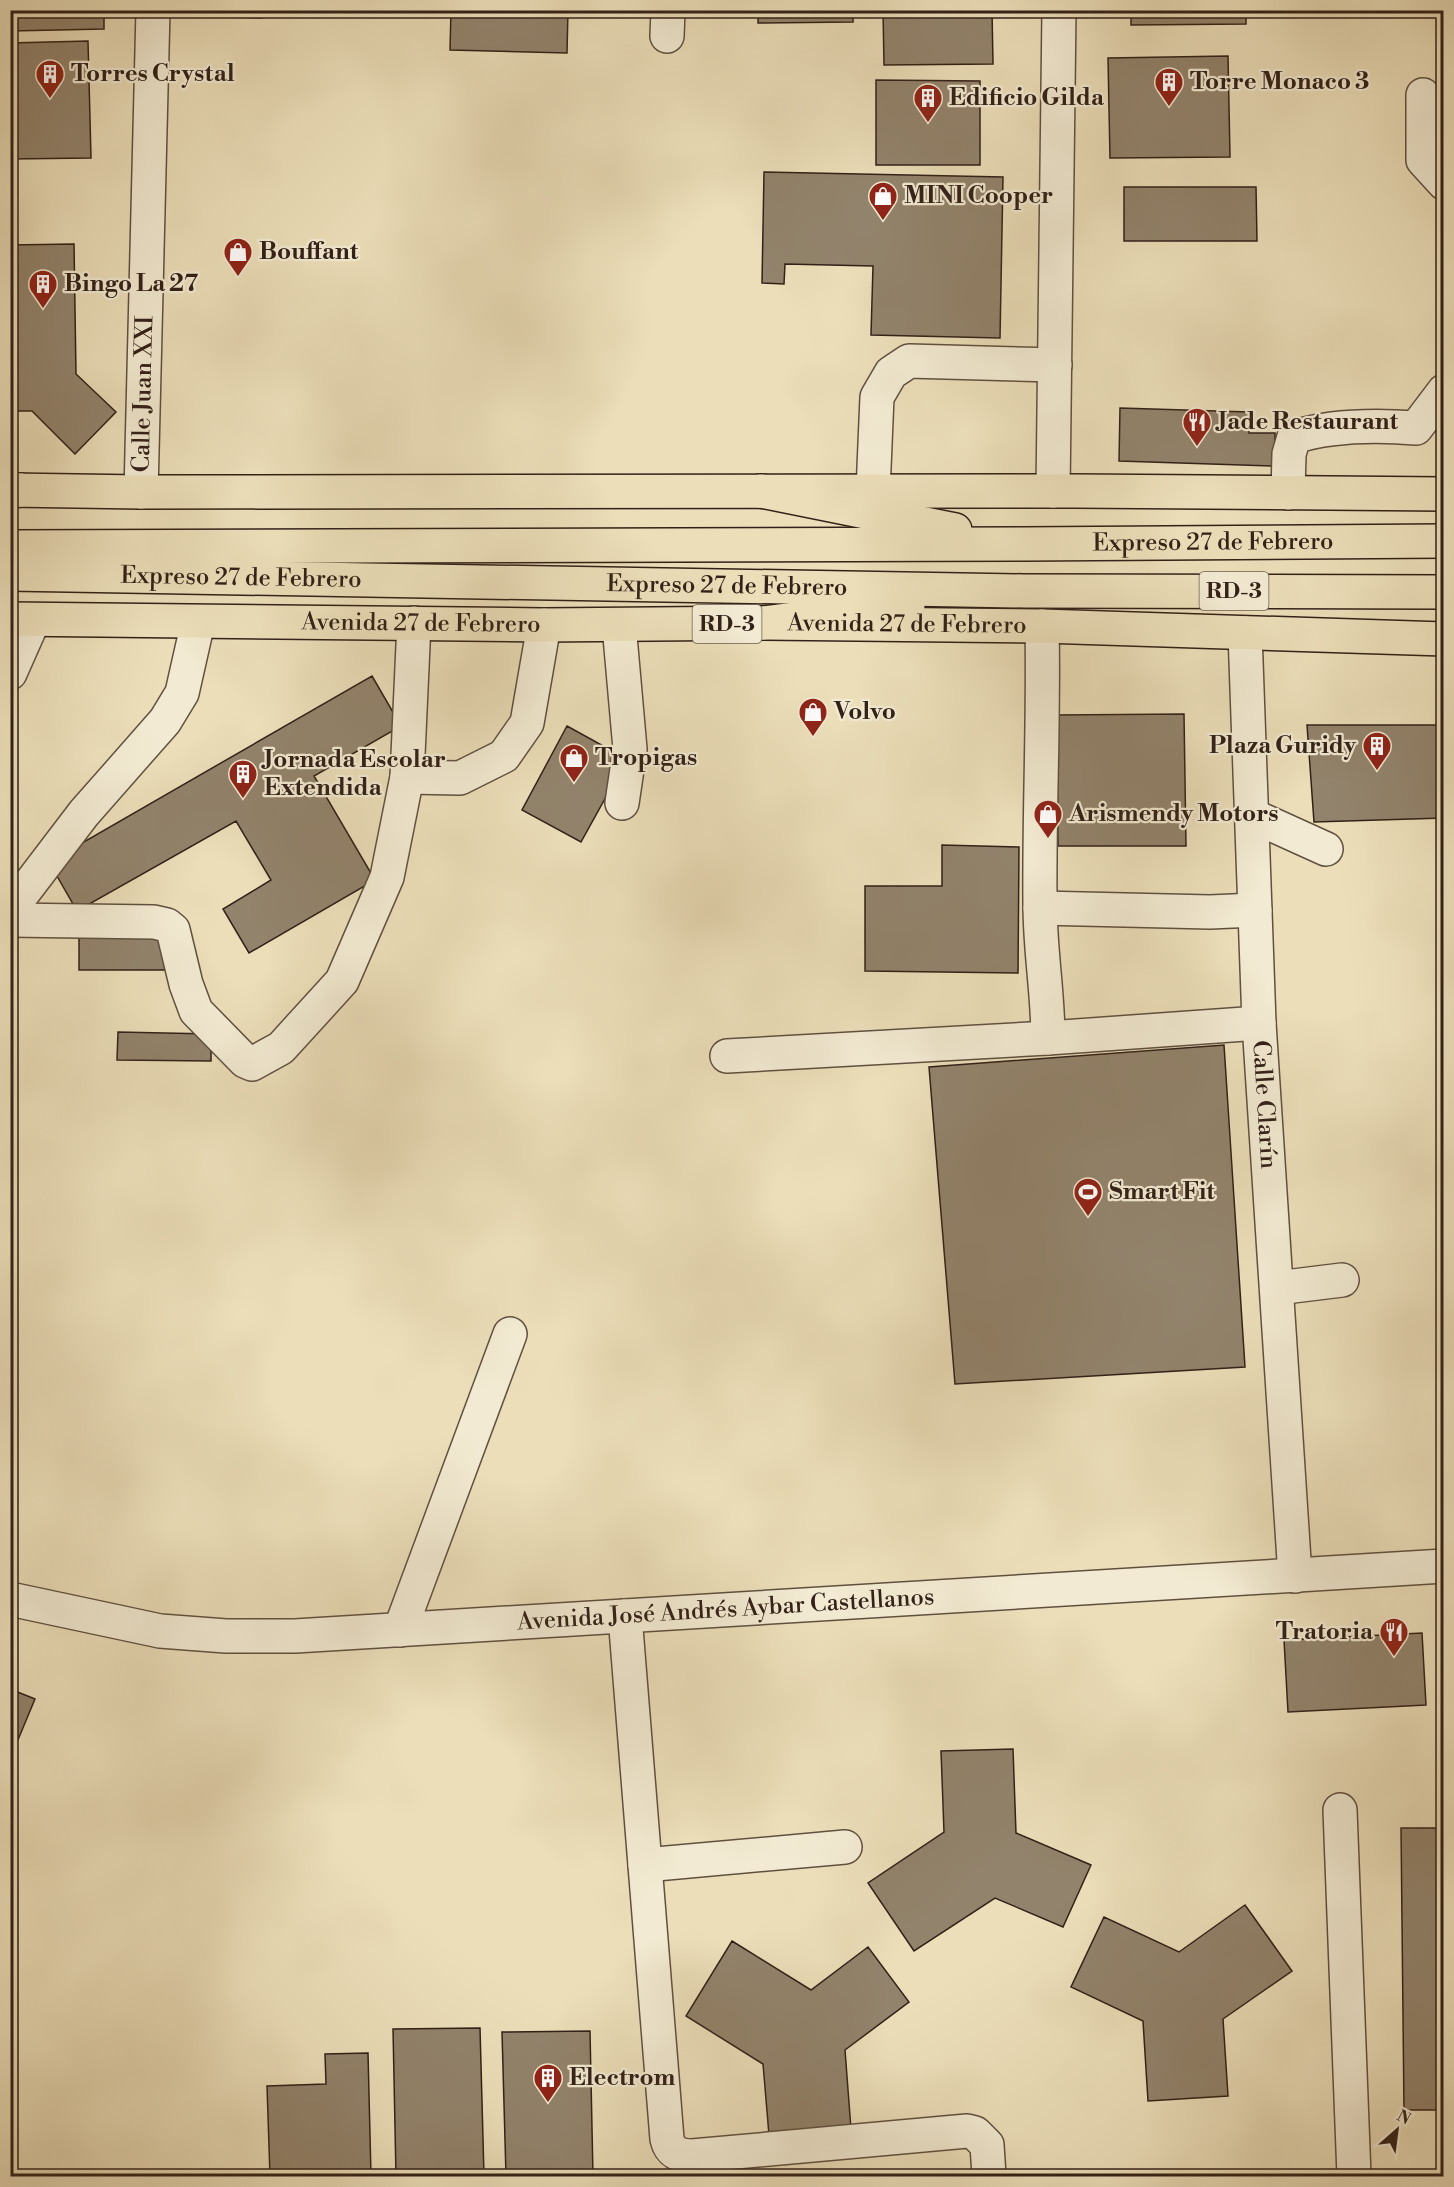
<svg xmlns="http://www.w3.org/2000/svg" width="1454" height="2187" viewBox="0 0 1454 2187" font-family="'Libre Bodoni',serif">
	<rect width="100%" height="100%" fill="#ebdeb9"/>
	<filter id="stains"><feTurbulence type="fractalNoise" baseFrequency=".00333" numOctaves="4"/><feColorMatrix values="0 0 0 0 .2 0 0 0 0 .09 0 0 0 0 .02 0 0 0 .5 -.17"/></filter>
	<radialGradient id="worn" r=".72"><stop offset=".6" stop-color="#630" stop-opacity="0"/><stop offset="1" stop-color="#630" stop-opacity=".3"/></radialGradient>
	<path fill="#92836c" stroke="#322118" stroke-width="1.5" d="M10,10H104V29L10,31Z
		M222,10H262V18L222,17Z
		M451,10H568L567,53L450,50Z
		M758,10H853V22L758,23Z
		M883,10H992L993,64L884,65Z
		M1131,10H1246V24L1131,25Z
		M88,41L91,158L10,159V43Z
		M1228,56L1230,157L1110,158L1108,58Z
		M876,80L980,81V165H876Z
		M764,172L1003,177L1000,338L871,335L873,266L785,264L784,284L762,283Z
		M1124,187H1256L1257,241H1124Z
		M74,244L76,374L116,412L75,454L32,411H10V245Z
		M1120,408L1249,412V433H1275V466L1119,461Z
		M372,676L401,726L314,776L375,880L249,953L223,909L271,880L236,821L77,911L49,862Z
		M1184,714L1186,846H1058L1056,715Z
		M1307,725H1444V818L1314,822Z
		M567,726L627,759L581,842L522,810Z
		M942,845L1019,847L1018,973L865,971V886H942Z
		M79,933H168V970H79Z
		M118,1032L211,1034V1061L117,1060Z
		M1224,1045L1245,1367L955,1384L929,1067Z
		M1422,1633L1426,1705L1288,1712L1284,1640Z
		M10,1689L35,1699L10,1759Z
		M1013,1749L1016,1833L1091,1865L1063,1927L995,1898L914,1951L868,1883L944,1832L941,1751Z
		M1401,1828H1444V2110H1404Z
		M1245,1905L1292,1971L1223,2019L1228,2096L1148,2101L1143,2021L1071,1987L1104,1917L1179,1952Z
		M732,1941L811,1990L868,1947L909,2002L845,2050L851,2129L769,2135L763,2064L686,2016Z
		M480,2028L484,2176H396L393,2029Z
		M590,2031L593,2176H506L502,2032Z
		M368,2053L371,2176H270L267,2086L326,2084L325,2054Z"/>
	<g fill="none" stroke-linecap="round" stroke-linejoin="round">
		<g stroke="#605040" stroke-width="36">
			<g id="minor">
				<path d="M667,36L668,10"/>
				<path d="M1423,95V160L1444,183"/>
				<path d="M873,491L877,397L891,373L909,361L1055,365"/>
				<path d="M1053,491L1059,10"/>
				<path id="s1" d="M141,492L153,10"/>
				<path d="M1288,493L1289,454L1294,437C1332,425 1377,425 1416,428L1444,391"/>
				<path d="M619,625L630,749L622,803"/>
				<path d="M1042,626C1044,719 1039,812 1040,905C1040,950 1048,994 1048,1038"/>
				<path id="s2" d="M1245,633L1259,1023L1295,1576"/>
				<path d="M10,673L33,621"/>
				<path d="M407,777L460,778L504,756L527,723L544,625"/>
				<path d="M1251,815L1326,849"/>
				<path d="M1040,908L1210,912L1255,910"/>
				<path d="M10,910L84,813L165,721L182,693L198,622"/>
				<path d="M10,920L154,922L167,925L173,930L186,984L196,1011L245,1061L252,1064L281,1048L342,981L387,877L407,777L414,623"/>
				<path d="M727,1056L1048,1038L1259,1023"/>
				<path d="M1277,1288L1342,1280"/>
				<path id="s3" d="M10,1599L160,1631L226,1636H295L1444,1566"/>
				<path d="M625,1616L667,2139C670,2152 679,2156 692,2156L967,2131L975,2133L987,2145L989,2176"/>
				<path d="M400,1630L510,1334"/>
				<path d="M1340,1810L1354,2176"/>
				<path d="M645,1865L845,1847"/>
			</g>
		</g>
		<g stroke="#322118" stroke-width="36">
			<g id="major">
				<path d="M10,490L141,492L1074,491L1444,494"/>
				<path id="s4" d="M10,619L544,625L764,623L1042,626L1444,639"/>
			</g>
		</g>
		<g stroke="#322118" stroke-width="36">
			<g id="highway">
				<path d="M10,491L21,490"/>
				<path d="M761,491L955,530"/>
				<path id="s5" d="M10,547L1024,544L1444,541"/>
				<path id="s6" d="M10,574L1024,591L1444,592"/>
				<path d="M764,623L908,605"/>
			</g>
		</g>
		<use href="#minor" stroke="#f2ead2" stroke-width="33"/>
		<use href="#major" stroke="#ebdeb9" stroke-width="33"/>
		<use href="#highway" stroke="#ebdeb9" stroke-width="33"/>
	</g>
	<defs>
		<g id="building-pin" transform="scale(1.5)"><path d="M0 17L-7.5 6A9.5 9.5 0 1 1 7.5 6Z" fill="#8f2418" stroke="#f2ead2"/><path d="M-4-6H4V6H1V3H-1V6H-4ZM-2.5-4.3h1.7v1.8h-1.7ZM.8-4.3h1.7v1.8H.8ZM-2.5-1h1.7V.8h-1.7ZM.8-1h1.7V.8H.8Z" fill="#fff"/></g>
		<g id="shop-pin" transform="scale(1.5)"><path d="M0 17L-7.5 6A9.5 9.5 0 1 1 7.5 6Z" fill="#8f2418" stroke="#f2ead2"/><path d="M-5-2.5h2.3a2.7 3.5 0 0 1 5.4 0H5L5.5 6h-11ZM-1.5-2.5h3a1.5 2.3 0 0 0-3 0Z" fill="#fff"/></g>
		<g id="restaurant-pin" transform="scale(1.5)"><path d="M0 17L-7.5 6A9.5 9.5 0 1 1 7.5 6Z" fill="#8f2418" stroke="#f2ead2"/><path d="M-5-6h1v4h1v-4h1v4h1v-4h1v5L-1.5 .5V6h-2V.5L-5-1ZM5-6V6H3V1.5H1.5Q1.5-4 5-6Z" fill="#fff"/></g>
		<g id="stadium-pin" transform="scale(1.5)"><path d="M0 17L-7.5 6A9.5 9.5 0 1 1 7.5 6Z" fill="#8f2418" stroke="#f2ead2"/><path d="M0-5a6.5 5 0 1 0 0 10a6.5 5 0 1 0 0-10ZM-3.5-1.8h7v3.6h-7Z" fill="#fff"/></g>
	</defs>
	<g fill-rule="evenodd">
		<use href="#building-pin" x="50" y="74"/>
		<use href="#building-pin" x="1169" y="82"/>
		<use href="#building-pin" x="928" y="98"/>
		<use href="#shop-pin" x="883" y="196"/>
		<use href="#shop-pin" x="238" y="252"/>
		<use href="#building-pin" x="43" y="284"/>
		<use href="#restaurant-pin" x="1197" y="422"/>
		<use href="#shop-pin" x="813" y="712"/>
		<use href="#building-pin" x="1377" y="746"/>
		<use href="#shop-pin" x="574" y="758"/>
		<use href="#building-pin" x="243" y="774"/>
		<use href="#shop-pin" x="1048" y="814"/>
		<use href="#stadium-pin" x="1088" y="1192"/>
		<use href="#restaurant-pin" x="1394" y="1632"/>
		<use href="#building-pin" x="548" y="2078"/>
	</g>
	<g text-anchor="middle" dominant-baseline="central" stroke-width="4.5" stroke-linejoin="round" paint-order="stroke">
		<g fill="#f2ead2" stroke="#6c5d50" stroke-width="1.5">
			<rect x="1199.5" y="572" width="69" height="38" rx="4.5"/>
			<rect x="692.5" y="605" width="69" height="38" rx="4.5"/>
		</g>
		<g font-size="22" font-weight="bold" fill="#322118">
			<text x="1234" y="591">RD-3</text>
			<text x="727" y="624">RD-3</text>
		</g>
		<g font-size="24" font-weight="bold" fill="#322118" stroke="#f2ead2" text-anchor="start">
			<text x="71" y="74">Torres Crystal</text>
			<text x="1190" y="82">Torre Monaco 3</text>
			<text x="949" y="98">Edificio Gilda</text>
			<text x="904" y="196">MINI Cooper</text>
			<text x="259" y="252">Bouffant</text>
			<text x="64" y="284">Bingo La 27</text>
			<text x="1218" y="422">Jade Restaurant</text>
			<text x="834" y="712">Volvo</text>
			<text x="1356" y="746" text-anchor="end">Plaza Guridy</text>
			<text x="595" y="758">Tropigas</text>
			<text x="264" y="760">Jornada Escolar<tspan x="264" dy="28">Extendida</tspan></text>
			<text x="1069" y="814">Arismendy Motors</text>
			<text x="1109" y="1192">Smart Fit</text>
			<text x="1373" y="1632" text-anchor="end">Tratoria</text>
			<text x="569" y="2078">Electrom</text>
		</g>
		<g font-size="24" fill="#322118" stroke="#f2ead2">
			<text stroke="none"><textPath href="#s1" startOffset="98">Calle Juan XXI</textPath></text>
			<text stroke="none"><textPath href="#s5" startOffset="1203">Expreso 27 de Febrero</textPath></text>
			<text stroke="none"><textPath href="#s6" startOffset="231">Expreso 27 de Febrero</textPath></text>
			<text stroke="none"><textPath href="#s6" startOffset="717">Expreso 27 de Febrero</textPath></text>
			<text stroke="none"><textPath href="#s4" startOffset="411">Avenida 27 de Febrero</textPath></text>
			<text stroke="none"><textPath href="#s4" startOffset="897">Avenida 27 de Febrero</textPath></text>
			<text stroke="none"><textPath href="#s2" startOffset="472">Calle Clarín</textPath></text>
			<text stroke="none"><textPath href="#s3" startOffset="720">Avenida José Andrés Aybar Castellanos</textPath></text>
		</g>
	</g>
	<rect width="1454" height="2187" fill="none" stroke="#ebdeb9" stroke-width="36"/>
	<rect x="12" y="12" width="1430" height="2163" fill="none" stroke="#322118" stroke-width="3"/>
	<rect x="18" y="18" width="1418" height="2151" fill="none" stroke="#322118" stroke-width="1.5"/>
	<g transform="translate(1397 2130) rotate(28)" stroke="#f2ead2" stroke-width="4.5" paint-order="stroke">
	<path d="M0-4.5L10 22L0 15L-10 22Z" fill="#322118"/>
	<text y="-9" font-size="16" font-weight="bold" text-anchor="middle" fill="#322118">N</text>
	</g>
	<rect width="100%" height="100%" filter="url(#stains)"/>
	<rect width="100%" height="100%" fill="url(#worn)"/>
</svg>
